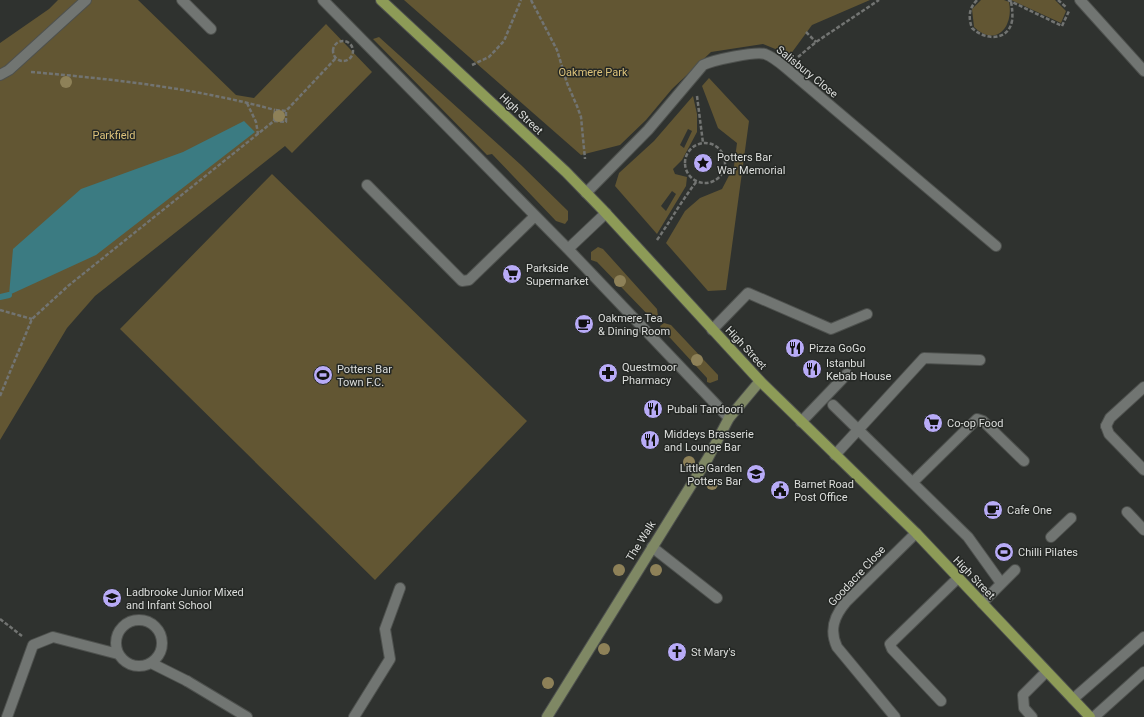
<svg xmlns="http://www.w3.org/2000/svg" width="1144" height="717" viewBox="0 0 1144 717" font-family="Roboto,sans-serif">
	<rect width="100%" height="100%" fill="#2f322f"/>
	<path fill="#625633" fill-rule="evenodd" d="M58,0H138L236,95L254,98L326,24L372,72L292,153L285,146L95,296L67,328L0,440V43L49,9Z
		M404,0H870L812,25L790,55L763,44L711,52L672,89L646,120L620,145L581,155Z
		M981,0H1004L1009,2C1014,27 996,48 974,27L972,9Z
		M1011,0H1055L1066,11L1061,23Z
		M379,37L521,165L568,211V220L565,224L556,221L492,154L487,155L373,39Z
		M709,78L749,121L726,290L708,291L666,243L685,211L700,198L722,189L734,166L737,143L718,128L702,86Z
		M693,96L697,114V132L682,160L673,169L675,174L687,177L686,186L657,234L615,186L619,173L654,141ZM688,129L692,131L684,148L680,145ZM672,191L676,194L666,211L661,206Z
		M272,174L527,421L375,580L120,329Z
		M598,247L603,249L657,309L658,316L653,320L597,262L591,260V252Z
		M664,323L671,325L718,375V380L710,383L707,382V378L661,328L660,326Z"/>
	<path fill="#3b7b82" d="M244,121L255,132L96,255L9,295L13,249L81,189L183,152Z"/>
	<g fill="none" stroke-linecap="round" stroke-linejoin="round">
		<path stroke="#3b7b82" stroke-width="6" d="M0,297L9,295"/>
		<g stroke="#4e514e" stroke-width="12">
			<path id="lane" d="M182,0L211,29
				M323,0L568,249L729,418
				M0,75L9,70L86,0
				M367,185L462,281L469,280L535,216
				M568,249L606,213
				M712,330L748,293L831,329L867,314
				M833,405L968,537L1001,583
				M801,422L847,374
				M1106,426L1109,434L1144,470
				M835,455L924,358L980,360
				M913,482L977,419L983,421L1024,461
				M1127,512L1144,530
				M1051,537L1071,518
				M652,547L717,598
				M982,603L1015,570
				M116 643a23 23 0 1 1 46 0a23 23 0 1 1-46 0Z
				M151,663L187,681
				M1073,699L1144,637
				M941,701L892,649L890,644L958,578
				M7,717L33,645L53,637L118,654
				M354,717L390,659L385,629L400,588
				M1032,717L1024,708L1023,695L1046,672
				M1094,717L1144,672"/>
		</g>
		<g stroke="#4e514e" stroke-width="12">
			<path id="street" d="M1080,0L1144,71
				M586,193L648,130L703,65C713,60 756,51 765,54C773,57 779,62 786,68L996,246
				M1106,426L1110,418L1144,387
				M187,681L247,717
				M895,717L837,647C829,630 834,616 846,602L916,533"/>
		</g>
		<g stroke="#4e514e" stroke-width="12">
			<path id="secondary" d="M547,717L708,458L729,418L760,381"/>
		</g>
		<g stroke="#4e514e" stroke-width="12">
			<path id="primary" d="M381,0L566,172L602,209L760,381L916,533L1090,717"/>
		</g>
		<path stroke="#727472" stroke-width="2.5" stroke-dasharray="4 2" stroke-linecap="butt" d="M531,0L557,50L567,83L577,106L581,117L585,159
			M977,0C969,8 968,17 972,28C984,40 1008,42 1012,21C1013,14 1012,8 1011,1
			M1008,0L1062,26L1069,11
			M1058,0L1066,7
			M806,32L816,42
			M333 51a10 10 0 1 1 20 0a10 10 0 1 1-20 0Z
			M798,57L816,42L879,0
			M472,65L489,57L504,41L521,0
			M31,72C113,79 195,88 275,110
			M697,96L703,143
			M247,103L256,122L258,134
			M274,121L286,122V111
			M685 163a20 20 0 1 1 40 0a20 20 0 1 1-40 0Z
			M657,240C671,220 682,200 697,181
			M0,310L32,319
			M0,396L32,319L68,286L274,121L275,110L286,111L336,58
			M0,619L22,636"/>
		<use href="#lane" stroke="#717572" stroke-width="10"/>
		<use href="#street" stroke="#717572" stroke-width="10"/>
		<use href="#secondary" stroke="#7f8864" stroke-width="10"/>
		<use href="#primary" stroke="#8d9b57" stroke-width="10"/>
	</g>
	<g fill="#8e8158">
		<circle cx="66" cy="82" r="6"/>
		<circle cx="279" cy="116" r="6"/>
		<circle cx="620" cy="281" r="6"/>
		<circle cx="697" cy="360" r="6"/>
		<circle cx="689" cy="462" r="6"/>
		<circle cx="712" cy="484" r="6"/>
		<circle cx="619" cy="570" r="6"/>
		<circle cx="656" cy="570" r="6"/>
		<circle cx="604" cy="649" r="6"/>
		<circle cx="548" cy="683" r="6"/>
	</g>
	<defs>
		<g id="sight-disc" transform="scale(1)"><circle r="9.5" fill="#b8abf7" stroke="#252825"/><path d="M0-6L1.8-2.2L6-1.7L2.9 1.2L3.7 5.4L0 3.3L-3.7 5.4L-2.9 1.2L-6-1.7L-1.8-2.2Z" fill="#111"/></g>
		<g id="supermarket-disc" transform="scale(1)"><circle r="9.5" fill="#b8abf7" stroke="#252825"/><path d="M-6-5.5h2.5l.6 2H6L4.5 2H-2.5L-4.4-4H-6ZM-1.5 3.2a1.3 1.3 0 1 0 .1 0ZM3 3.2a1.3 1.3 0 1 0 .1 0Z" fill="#111"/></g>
		<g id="cafe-disc" transform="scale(1)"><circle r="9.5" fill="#b8abf7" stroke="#252825"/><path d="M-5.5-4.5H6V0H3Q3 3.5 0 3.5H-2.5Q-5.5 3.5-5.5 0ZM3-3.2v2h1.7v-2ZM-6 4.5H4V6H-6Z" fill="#111"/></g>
		<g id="restaurant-disc" transform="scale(1)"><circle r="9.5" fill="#b8abf7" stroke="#252825"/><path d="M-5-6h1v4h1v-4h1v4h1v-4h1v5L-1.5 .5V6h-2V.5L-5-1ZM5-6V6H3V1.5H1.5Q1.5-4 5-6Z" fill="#111"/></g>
		<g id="pharmacy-disc" transform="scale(1)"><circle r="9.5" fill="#b8abf7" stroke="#252825"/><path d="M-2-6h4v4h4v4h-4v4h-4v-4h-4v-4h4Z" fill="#111"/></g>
		<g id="stadium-disc" transform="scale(1)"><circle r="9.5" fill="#b8abf7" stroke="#252825"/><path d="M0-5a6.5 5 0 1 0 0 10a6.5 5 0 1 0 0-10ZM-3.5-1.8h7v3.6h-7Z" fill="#111"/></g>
		<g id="school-disc" transform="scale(1)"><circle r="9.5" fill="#b8abf7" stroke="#252825"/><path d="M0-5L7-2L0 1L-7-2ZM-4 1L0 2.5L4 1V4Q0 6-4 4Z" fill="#111"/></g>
		<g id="civic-disc" transform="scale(1)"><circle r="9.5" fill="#b8abf7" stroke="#252825"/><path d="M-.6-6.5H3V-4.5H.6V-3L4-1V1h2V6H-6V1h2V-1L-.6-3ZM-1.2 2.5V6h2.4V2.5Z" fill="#111"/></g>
		<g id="church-disc" transform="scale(1)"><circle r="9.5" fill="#b8abf7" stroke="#252825"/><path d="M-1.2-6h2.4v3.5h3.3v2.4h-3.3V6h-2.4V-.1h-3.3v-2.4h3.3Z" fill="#111"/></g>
	</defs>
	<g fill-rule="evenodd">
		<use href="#sight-disc" x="703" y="163"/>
		<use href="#supermarket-disc" x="512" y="274"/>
		<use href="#cafe-disc" x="584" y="324"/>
		<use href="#restaurant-disc" x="795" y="348"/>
		<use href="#restaurant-disc" x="812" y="369"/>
		<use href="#pharmacy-disc" x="608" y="373"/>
		<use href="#stadium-disc" x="323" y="375"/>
		<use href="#restaurant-disc" x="653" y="409"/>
		<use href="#supermarket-disc" x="933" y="423"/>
		<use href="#restaurant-disc" x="650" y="440"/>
		<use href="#school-disc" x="756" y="474"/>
		<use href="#civic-disc" x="780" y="490"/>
		<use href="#cafe-disc" x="993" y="510"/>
		<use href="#stadium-disc" x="1004" y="552"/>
		<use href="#school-disc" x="112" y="598"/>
		<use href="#church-disc" x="677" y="652"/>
	</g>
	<g text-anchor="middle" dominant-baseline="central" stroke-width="3" stroke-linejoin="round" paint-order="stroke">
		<g font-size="11" fill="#dcc27a" stroke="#252825">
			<text x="593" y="72">Oakmere Park</text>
			<text x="114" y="135">Parkfield</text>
		</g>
		<g font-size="11" fill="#dcdedc" stroke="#252825">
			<text transform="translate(807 72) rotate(39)">Salisbury Close</text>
			<text transform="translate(521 114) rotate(43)">High Street</text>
			<text transform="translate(746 348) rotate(47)">High Street</text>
			<text transform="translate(641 541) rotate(-58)">The Walk</text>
			<text transform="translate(857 576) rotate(-47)">Goodacre Close</text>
			<text transform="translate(974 578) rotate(46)">High Street</text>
		</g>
		<g font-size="11" fill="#dcdedc" stroke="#252825" text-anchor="start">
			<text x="717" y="157">Potters Bar<tspan x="717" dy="13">War Memorial</tspan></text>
			<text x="526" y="268">Parkside<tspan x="526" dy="13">Supermarket</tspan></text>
			<text x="598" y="318">Oakmere Tea<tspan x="598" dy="13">&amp; Dining Room</tspan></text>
			<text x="809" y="348">Pizza GoGo</text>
			<text x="826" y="363">Istanbul<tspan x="826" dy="13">Kebab House</tspan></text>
			<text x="622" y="367">Questmoor<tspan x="622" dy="13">Pharmacy</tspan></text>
			<text x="337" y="369">Potters Bar<tspan x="337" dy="13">Town F.C.</tspan></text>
			<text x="667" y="409">Pubali Tandoori</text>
			<text x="947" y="423">Co-op Food</text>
			<text x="664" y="434">Middeys Brasserie<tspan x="664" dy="13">and Lounge Bar</tspan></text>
			<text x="742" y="468" text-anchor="end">Little Garden<tspan x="742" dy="13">Potters Bar</tspan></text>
			<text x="794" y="484">Barnet Road<tspan x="794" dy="13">Post Office</tspan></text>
			<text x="1007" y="510">Cafe One</text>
			<text x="1018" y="552">Chilli Pilates</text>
			<text x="126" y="592">Ladbrooke Junior Mixed<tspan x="126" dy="13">and Infant School</tspan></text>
			<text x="691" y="652">St Mary's</text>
		</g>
	</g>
</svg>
